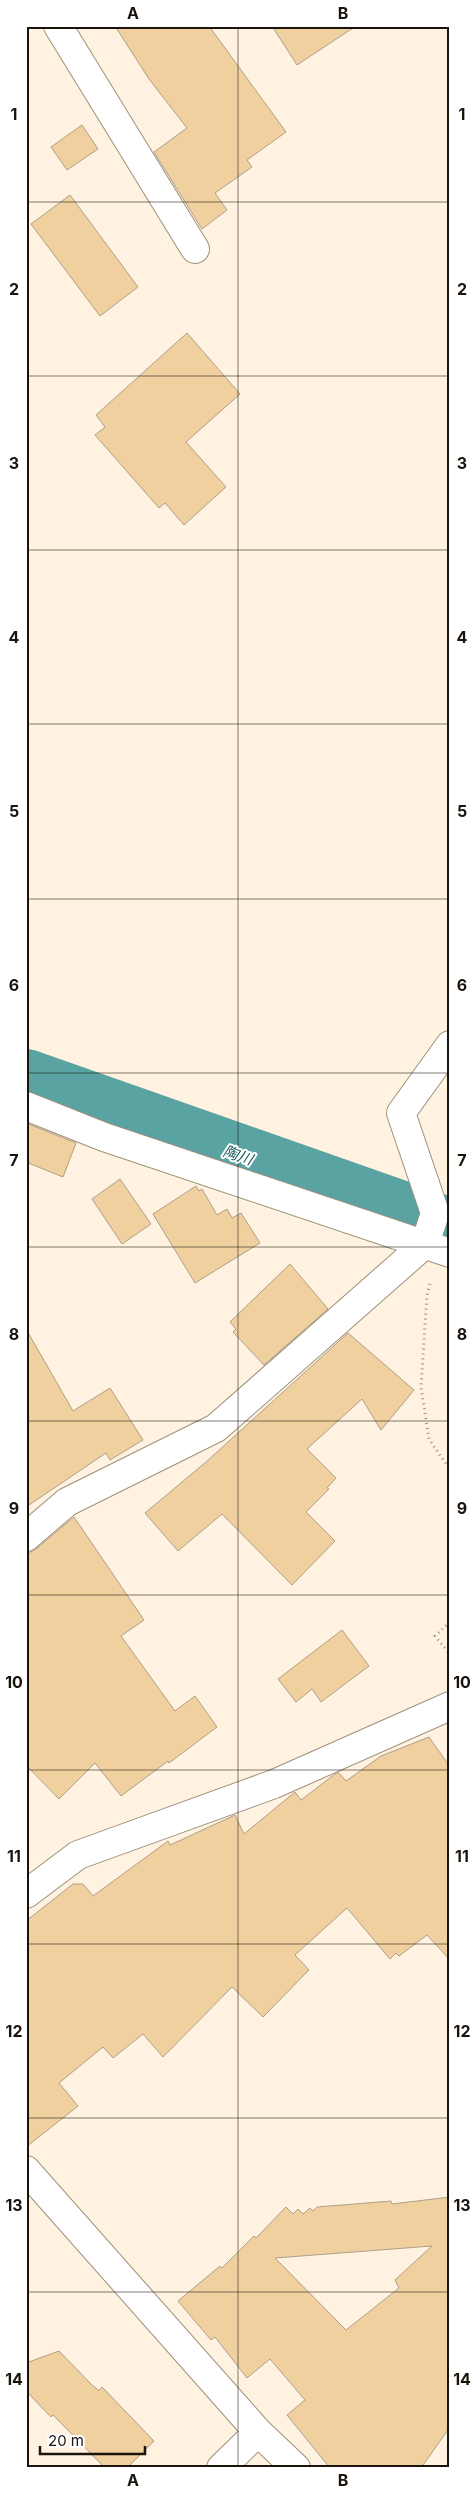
<svg xmlns="http://www.w3.org/2000/svg" width="476" height="2494" viewBox="0 0 476 2494" font-family="Inter,'Noto Sans JP',sans-serif">
	<rect width="100%" height="100%" fill="#fff2e0"/>
	<g fill="none" stroke-linecap="round" stroke-linejoin="round">
		<path stroke="#59a3a3" stroke-width="62" d="M26,1080L450,1229"/>
	</g>
	<path fill="#f1d09f" stroke="#ad9f89" fill-rule="evenodd" d="M115,26H209L286,132L247,160L252,167L215,193L227,210L202,229L154,152L187,128L149,79Z
		M272,26H356L297,65Z
		M82,125L98,149L67,170L51,147Z
		M70,195L138,287L100,316L31,224Z
		M187,333L240,394L186,442L226,487L184,525L165,503L159,508L95,435L105,427L96,415Z
		M26,1123L76,1143L63,1177L26,1162Z
		M120,1179L151,1224L122,1244L92,1199Z
		M196,1186L199,1191L202,1189L217,1215L227,1209L232,1218L241,1213L260,1243L195,1283L153,1214Z
		M290,1264L328,1309L264,1365L233,1332L236,1329L230,1322Z
		M26,1329L73,1411L110,1388L143,1440L110,1460L106,1453L26,1507Z
		M348,1333L414,1390L381,1430L362,1399L307,1449L336,1478L327,1488L329,1489L306,1512L335,1541L292,1585L222,1514L178,1551L145,1513L206,1462Z
		M74,1517L144,1620L121,1636L175,1711L195,1696L217,1727L169,1763L168,1761L121,1796L95,1763L59,1799L26,1765V1554L36,1549Z
		M342,1630L369,1666L321,1702L312,1689L296,1702L278,1679Z
		M429,1737L450,1767V1960L427,1935L399,1956L396,1953L390,1959L347,1908L295,1955L309,1970L263,2017L232,1987L163,2057L143,2034L113,2058L103,2047L59,2083L78,2106L26,2147V1921L73,1884H83L93,1896L168,1841L170,1845L235,1815L244,1834L295,1792L301,1800L335,1774L338,1772L346,1781L381,1756Z
		M450,2197V2427L421,2468H330L287,2415L305,2400L270,2359L247,2378L215,2337L211,2340L178,2301L220,2266L222,2268L254,2236L256,2238L286,2207L293,2214L298,2209L303,2214L310,2208L313,2211L317,2207L391,2201L392,2204ZM432,2246L395,2280L399,2288L346,2330L275,2258Z
		M59,2351L91,2384L99,2391L102,2387L154,2441L127,2468H105L53,2415L51,2417L26,2391V2363Z"/>
	<g fill="none" stroke-linecap="round" stroke-linejoin="round">
		<g stroke="#9e907b" stroke-width="30">
			<path id="minor" d="M58,26L195,249
				M26,1106L104,1137L450,1253
				M26,1537L67,1502L216,1428L425,1244L435,1213L401,1113L450,1045
				M26,1894L78,1855L274,1784L450,1706
				M26,2170L258,2432L296,2468
				M221,2468L258,2432"/>
		</g>
		<path stroke="#998f82" stroke-width="3" stroke-dasharray="1 4" stroke-linecap="butt" d="M430,1284L427,1295L421,1387L429,1439L450,1470
			M450,1622L435,1636L450,1654"/>
		<use href="#minor" stroke="#fff" stroke-width="28"/>
	</g>
	<path fill="none" stroke="#1a140d" stroke-width="1" stroke-opacity="0.55" d="M238,26V2468M26,202H450M26,376H450M26,550H450M26,724H450M26,899H450M26,1073H450M26,1247H450M26,1421H450M26,1595H450M26,1770H450M26,1944H450M26,2118H450M26,2292H450"/>
	<g text-anchor="middle" dominant-baseline="central" stroke-width="4" stroke-linejoin="round" paint-order="stroke">
		<g font-size="15" font-style="italic" fill="#135455" stroke="#fff">
			<text transform="translate(238 1155) rotate(19)">陶川</text>
		</g>
	</g>
	<rect width="476" height="2494" fill="none" stroke="#ffffff" stroke-width="55"/>
	<path d="M40 2446v8h105v-8" fill="none" stroke="#1a140d" stroke-width="2.5"/>
	<text x="48" y="2446" font-size="15" fill="#1a140d" stroke="#ffffff" stroke-width="4" paint-order="stroke">20 m</text>
	<rect x="28" y="28" width="420" height="2438" fill="none" stroke="#1a140d" stroke-width="2"/>
	<g font-size="16" text-anchor="middle" font-weight="bold" fill="#1a140d">
		<text x="133" y="19">A</text>
		<text x="343" y="19">B</text>
		<text x="14" y="120">1</text>
		<text x="462" y="120">1</text>
		<text x="14" y="295">2</text>
		<text x="462" y="295">2</text>
		<text x="14" y="469">3</text>
		<text x="462" y="469">3</text>
		<text x="14" y="643">4</text>
		<text x="462" y="643">4</text>
		<text x="14" y="817">5</text>
		<text x="462" y="817">5</text>
		<text x="14" y="991">6</text>
		<text x="462" y="991">6</text>
		<text x="14" y="1166">7</text>
		<text x="462" y="1166">7</text>
		<text x="14" y="1340">8</text>
		<text x="462" y="1340">8</text>
		<text x="14" y="1514">9</text>
		<text x="462" y="1514">9</text>
		<text x="14" y="1688">10</text>
		<text x="462" y="1688">10</text>
		<text x="14" y="1862">11</text>
		<text x="462" y="1862">11</text>
		<text x="14" y="2037">12</text>
		<text x="462" y="2037">12</text>
		<text x="14" y="2211">13</text>
		<text x="462" y="2211">13</text>
		<text x="14" y="2385">14</text>
		<text x="462" y="2385">14</text>
		<text x="133" y="2486">A</text>
		<text x="343" y="2486">B</text>
	</g>
</svg>
